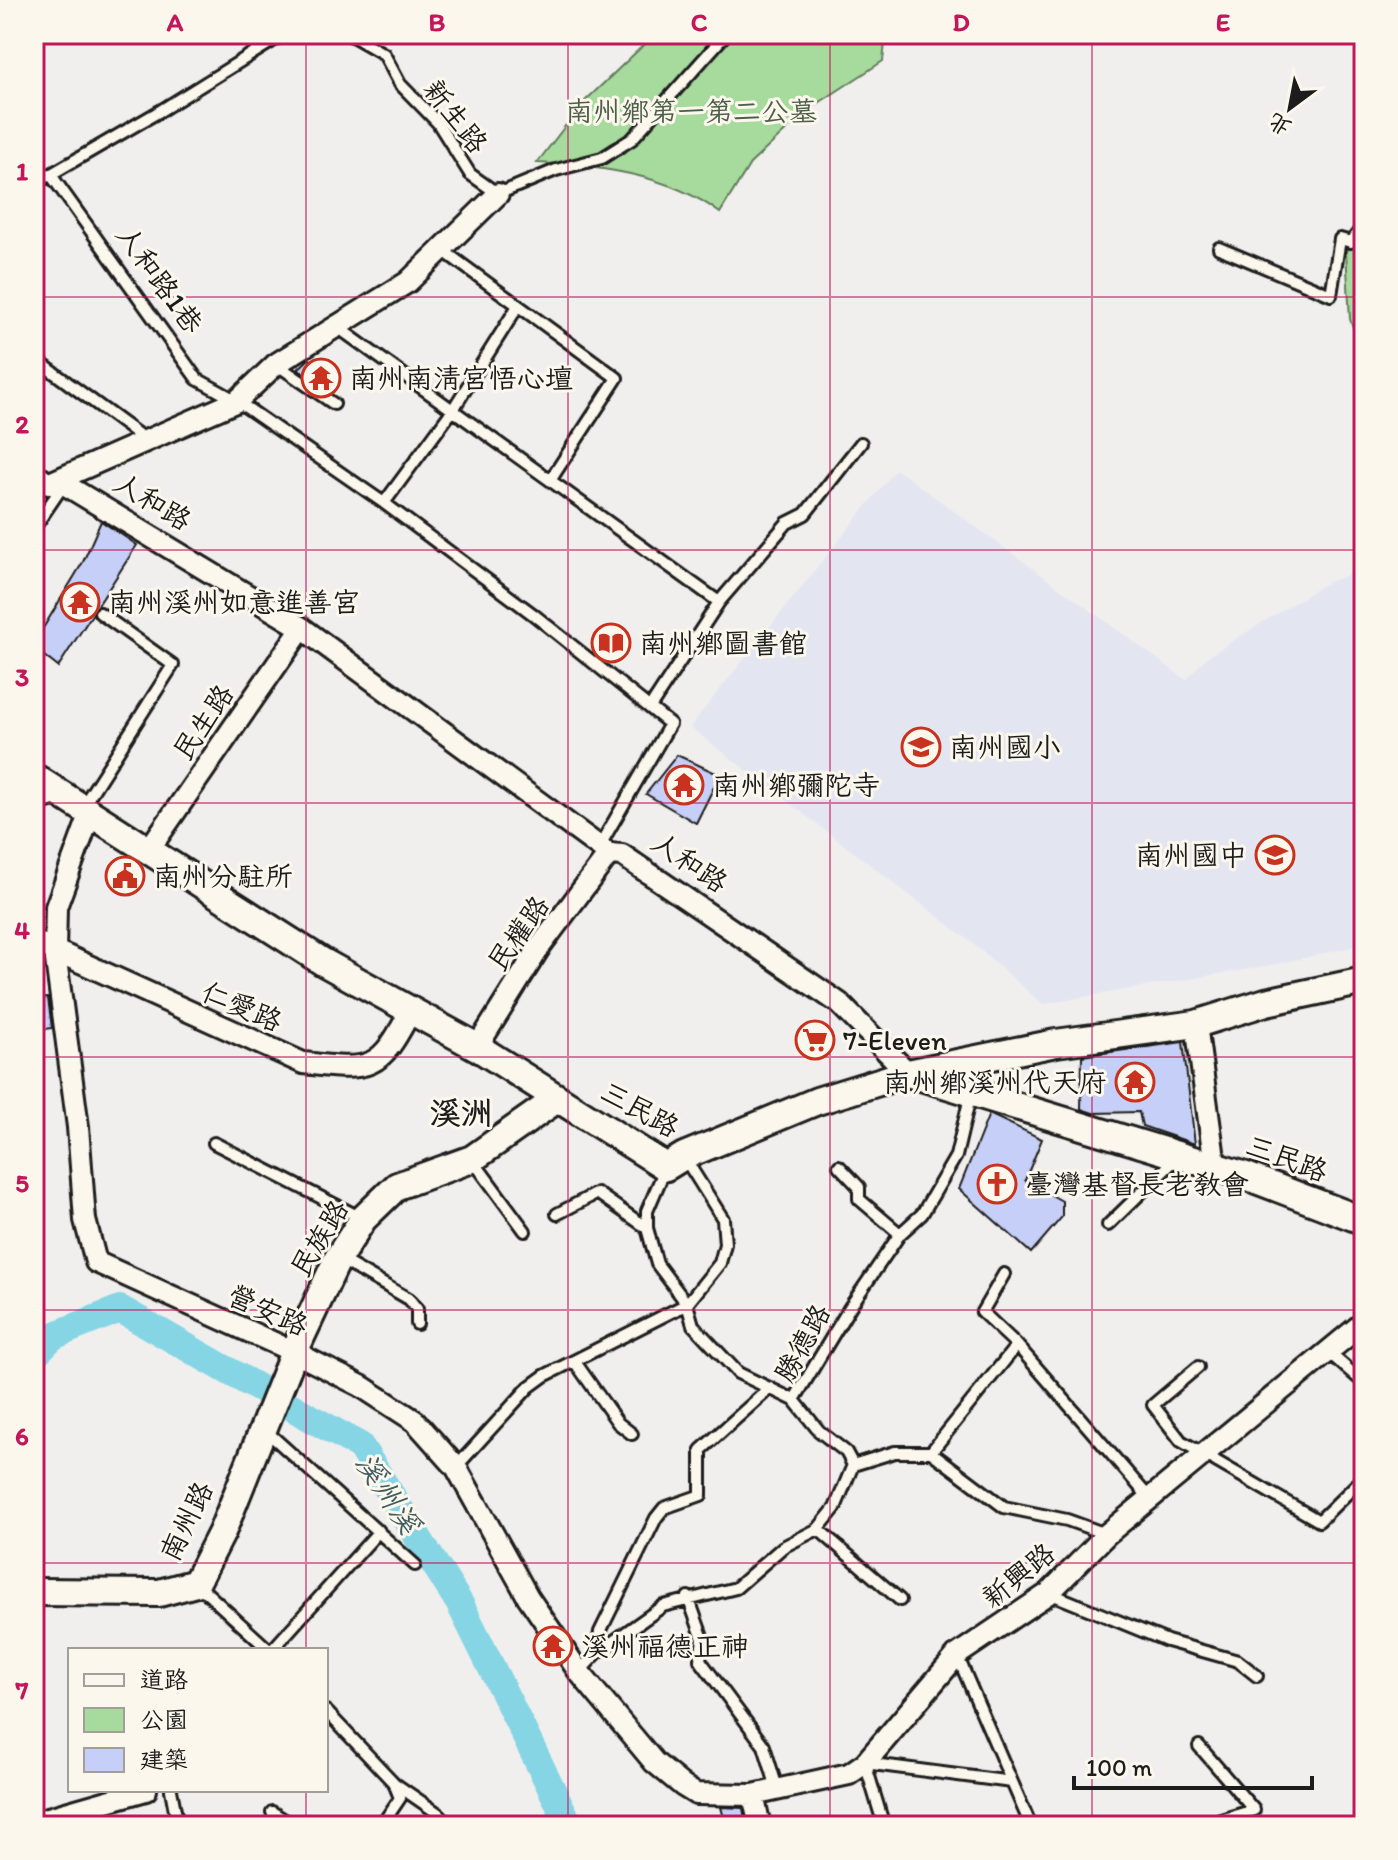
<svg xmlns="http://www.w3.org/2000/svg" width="1398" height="1860" viewBox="0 0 1398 1860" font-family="Itim,'LXGW WenKai TC',sans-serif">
	<rect width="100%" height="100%" fill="#f0efee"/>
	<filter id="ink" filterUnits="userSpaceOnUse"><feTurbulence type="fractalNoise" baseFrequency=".0125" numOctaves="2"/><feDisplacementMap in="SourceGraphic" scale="16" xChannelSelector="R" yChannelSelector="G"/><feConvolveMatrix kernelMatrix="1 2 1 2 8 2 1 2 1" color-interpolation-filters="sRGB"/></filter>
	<g filter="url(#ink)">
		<path fill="#e3e5f1" d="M896,469L1186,680L1207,657L1326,583L1364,569V944L1277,964L1043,1004L966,938L690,727Z"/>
		<path fill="#a7da9d" stroke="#627b5c" stroke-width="2" d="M655,34H886L883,61L808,110L750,164L720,213C669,174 599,166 537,163L582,104Z
			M1364,214V357L1350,319L1346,252Z"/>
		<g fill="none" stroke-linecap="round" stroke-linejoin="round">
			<path stroke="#86d5e4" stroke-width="28" d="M34,1355L53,1336L120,1309L360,1446L460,1604L570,1826"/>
		</g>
		<path fill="#c5cff7" stroke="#1c1c1c" stroke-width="2" d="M309,359L334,370L325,386L298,369Z
			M101,521L137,545L58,667L34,648V643L83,562Z
			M677,755L720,775L696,823L646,794Z
			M48,998L52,1028L34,1031V999Z
			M1183,1042L1195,1144L1142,1126L1139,1112L1093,1113L1081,1109L1082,1056Z
			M989,1114L1042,1139L1025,1180L1062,1201V1217L1031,1253L959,1189Z
			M721,1807L743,1808L745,1819L726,1825Z"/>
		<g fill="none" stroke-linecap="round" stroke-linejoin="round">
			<g stroke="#1c1c1c" stroke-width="16">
				<path id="lane" d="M349,34L384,54L400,84L438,123L470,174L498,194L556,170L602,158L632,139L726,34
					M51,175L197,379L237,401L384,503L534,615L670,724L599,847
					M34,184L160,111L284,34
					M1219,248L1331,295L1340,239L1351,242L1364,225
					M441,249L617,378L551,479
					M336,326L719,602
					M34,358L147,441
					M276,364L334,404
					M384,503L452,411L518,306
					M34,528L64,484
					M651,706L719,602L787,523L805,514L861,443
					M83,806L173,665L100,613
					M214,1143L361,1218
					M472,1159L525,1231
					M839,1166L859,1187V1199L900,1234
					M665,1169L647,1211V1228L657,1264L687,1304L693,1325L738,1373L794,1400
					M557,1214L597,1193L647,1228
					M1108,1225L1178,1157
					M338,1258L409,1299L417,1309V1324
					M1004,1274L982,1312L1017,1345
					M1327,1351L1364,1383
					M575,1362L618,1423L632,1434
					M1198,1367L1153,1405L1181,1441L1319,1521L1364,1477
					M265,1430L415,1565
					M931,1452L1017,1345L1151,1500
					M853,1465L895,1452H931L1004,1507L1067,1520L1106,1534
					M456,1467L529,1387L544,1376L687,1304L720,1263L725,1244L723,1219L684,1157
					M818,1529L900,1600
					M197,1584L269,1650
					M1049,1593L1167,1641L1238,1661L1257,1676
					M688,1597L703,1639L700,1660L764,1746L777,1788
					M272,1650L379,1531
					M597,1653L600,1632L656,1518L664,1508L701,1495V1450L770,1388
					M957,1655L1031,1826
					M579,1672L597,1653L663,1606L736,1588L783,1547L818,1529L835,1508L853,1465L846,1452L819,1431L794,1400L850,1307L900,1234L922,1214L956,1156L971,1093
					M326,1711L394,1783L439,1814L448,1826
					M1199,1746L1254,1810L1201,1826
					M171,1790L178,1826
					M272,1812L294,1826
					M381,1826L400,1798L394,1783
					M884,1826L865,1763L1012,1782"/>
			</g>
			<g stroke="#1c1c1c" stroke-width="26">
				<path id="street" d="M34,473L48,484H64L302,628L609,854L622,855L839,1003L908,1073
					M50,483L237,401L276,364L408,282L498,194
					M34,801L59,793
					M91,812L56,907L55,952L78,1127L85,1220L96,1262L294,1352L361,1386L415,1421L456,1467L528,1597L579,1672L654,1762L683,1786L696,1794L753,1795L849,1774L865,1763L957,1655L1049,1593L1107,1534L1364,1322
					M150,848L302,628
					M34,941L303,1063C371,1071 379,1072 411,1010
					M1196,1024L1215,1166
					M477,1047L541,945L609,854
					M753,1795L760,1826
					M34,1822L146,1790"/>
			</g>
			<g stroke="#1c1c1c" stroke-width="32">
				<path id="secondary" d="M34,777L323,962L477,1047L666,1167L684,1156L817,1101L908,1073L1056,1043L1196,1024L1266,1002L1364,981
					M911,1074L1246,1176L1364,1221
					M34,1592L159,1593L196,1583L222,1532L294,1352L338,1258L363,1219L397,1186L472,1159L557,1099"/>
			</g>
			<use href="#lane" stroke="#fbf7ec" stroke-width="10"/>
			<use href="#street" stroke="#fbf7ec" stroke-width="20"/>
			<use href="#secondary" stroke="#fbf7ec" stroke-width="26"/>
		</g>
	</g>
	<path fill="none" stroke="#c2185b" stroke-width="2" stroke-opacity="0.55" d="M306,34V1650M568,34V1826M830,34V1826M1092,34V1826M34,297H1364M34,550H1364M34,803H1364M34,1057H1364M34,1310H1364M34,1563H1364M306,1790V1826"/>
	<defs>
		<g id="temple-ring" transform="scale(2)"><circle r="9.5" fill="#fbf7ec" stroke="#c8321e" stroke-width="1.5"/><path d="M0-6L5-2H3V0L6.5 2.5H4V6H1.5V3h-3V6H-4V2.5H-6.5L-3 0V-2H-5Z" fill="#c8321e"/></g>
		<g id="library-ring" transform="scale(2)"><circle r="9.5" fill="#fbf7ec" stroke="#c8321e" stroke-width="1.5"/><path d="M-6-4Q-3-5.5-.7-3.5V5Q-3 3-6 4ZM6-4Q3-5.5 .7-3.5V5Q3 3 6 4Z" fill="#c8321e"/></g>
		<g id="school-ring" transform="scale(2)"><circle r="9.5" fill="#fbf7ec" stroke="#c8321e" stroke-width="1.5"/><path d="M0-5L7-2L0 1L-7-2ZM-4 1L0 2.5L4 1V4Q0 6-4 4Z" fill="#c8321e"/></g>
		<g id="civic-ring" transform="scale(2)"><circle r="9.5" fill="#fbf7ec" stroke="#c8321e" stroke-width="1.5"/><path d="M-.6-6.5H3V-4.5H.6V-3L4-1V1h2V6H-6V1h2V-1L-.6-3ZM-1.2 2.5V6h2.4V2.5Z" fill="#c8321e"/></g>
		<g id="supermarket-ring" transform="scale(2)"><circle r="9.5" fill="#fbf7ec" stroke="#c8321e" stroke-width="1.5"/><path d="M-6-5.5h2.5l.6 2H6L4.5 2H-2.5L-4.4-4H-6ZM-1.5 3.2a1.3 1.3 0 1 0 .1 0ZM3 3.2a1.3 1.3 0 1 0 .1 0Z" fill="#c8321e"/></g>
		<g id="church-ring" transform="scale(2)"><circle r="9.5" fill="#fbf7ec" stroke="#c8321e" stroke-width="1.5"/><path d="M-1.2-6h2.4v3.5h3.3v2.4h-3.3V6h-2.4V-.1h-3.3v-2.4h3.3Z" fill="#c8321e"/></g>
	</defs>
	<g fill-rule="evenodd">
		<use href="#temple-ring" x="321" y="378"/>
		<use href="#temple-ring" x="80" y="602"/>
		<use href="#library-ring" x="611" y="643"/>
		<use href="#school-ring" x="921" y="747"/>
		<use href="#temple-ring" x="684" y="785"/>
		<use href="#school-ring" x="1275" y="855"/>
		<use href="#civic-ring" x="125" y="876"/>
		<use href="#supermarket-ring" x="815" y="1040"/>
		<use href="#temple-ring" x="1135" y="1082"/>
		<use href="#church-ring" x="997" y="1184"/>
		<use href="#temple-ring" x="553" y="1646"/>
	</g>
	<g text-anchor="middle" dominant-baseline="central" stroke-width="6" stroke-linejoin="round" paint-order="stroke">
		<g font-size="28" fill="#4d5e49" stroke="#fbf7ec">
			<text x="691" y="111">南州鄉第一第二公墓</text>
		</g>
		<g font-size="28" fill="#1c1c1c" stroke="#fbf7ec">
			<text transform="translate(456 116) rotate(52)">新生路</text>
			<text transform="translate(160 279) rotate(54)">人和路1巷</text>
			<text transform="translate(153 501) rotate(31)">人和路</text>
			<text transform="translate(203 722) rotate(-56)">民生路</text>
			<text transform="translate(690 862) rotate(34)">人和路</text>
			<text transform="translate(518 933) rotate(-55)">民權路</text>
			<text transform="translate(242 1006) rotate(23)">仁愛路</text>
			<text transform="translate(640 1109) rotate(29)">三民路</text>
			<text transform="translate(1287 1158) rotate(20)">三民路</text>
			<text transform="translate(319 1238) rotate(-59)">民族路</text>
			<text transform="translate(268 1310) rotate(24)">營安路</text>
			<text transform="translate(802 1343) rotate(-61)">勝德路</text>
			<text transform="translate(186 1521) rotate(-64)">南州路</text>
			<text transform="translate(1018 1575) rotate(-39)">新興路</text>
		</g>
		<g font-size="28" fill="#1c1c1c" stroke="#fbf7ec" text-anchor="start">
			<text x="349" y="378">南州南清宮悟心壇</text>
			<text x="108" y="602">南州溪州如意進善宮</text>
			<text x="639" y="643">南州鄉圖書館</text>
			<text x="949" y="747">南州國小</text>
			<text x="712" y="785">南州鄉彌陀寺</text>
			<text x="1247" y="855" text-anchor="end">南州國中</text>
			<text x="153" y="876">南州分駐所</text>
			<text x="843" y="1040">7-Eleven</text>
			<text x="1107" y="1082" text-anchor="end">南州鄉溪州代天府</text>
			<text x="1025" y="1184">臺灣基督長老教會</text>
			<text x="581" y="1646">溪州福德正神</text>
		</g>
		<g font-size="30" font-style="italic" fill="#415d62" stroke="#fbf7ec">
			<text transform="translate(388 1493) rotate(56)">溪州溪</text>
		</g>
		<g font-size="32" font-weight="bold" fill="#1c1c1c" stroke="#fbf7ec">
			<text x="461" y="1113">溪洲</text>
		</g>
	</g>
	<rect width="1398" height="1860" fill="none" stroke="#fbf7ec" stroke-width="88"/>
	<rect x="68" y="1648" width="260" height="144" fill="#fbf7ec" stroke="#a29f99" stroke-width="2"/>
	<rect x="84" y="1674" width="40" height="12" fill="#fbf7ec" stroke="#a29f99" stroke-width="2"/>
	<text x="140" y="1688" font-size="24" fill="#1c1c1c">道路</text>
	<rect x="84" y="1708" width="40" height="24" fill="#a7da9d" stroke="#a29f99" stroke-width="2"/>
	<text x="140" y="1728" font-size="24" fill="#1c1c1c">公園</text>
	<rect x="84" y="1748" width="40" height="24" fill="#c5cff7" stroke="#a29f99" stroke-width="2"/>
	<text x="140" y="1768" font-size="24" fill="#1c1c1c">建築</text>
	<g transform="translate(1290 108) rotate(212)" stroke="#fbf7ec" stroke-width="6" paint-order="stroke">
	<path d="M0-6L14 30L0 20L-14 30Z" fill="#1c1c1c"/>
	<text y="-12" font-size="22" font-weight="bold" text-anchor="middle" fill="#1c1c1c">北</text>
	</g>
	<path d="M1074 1776v12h238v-12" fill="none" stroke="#1c1c1c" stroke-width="4"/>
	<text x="1086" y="1776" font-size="24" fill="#1c1c1c" stroke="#fbf7ec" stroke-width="6" paint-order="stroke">100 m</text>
	<rect x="44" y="44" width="1310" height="1772" fill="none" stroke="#c2185b" stroke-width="3"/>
	<g font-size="26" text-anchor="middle" font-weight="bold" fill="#c2185b">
		<text x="175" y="31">A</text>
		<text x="437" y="31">B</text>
		<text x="699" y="31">C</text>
		<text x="961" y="31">D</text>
		<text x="1223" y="31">E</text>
		<text x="22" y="180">1</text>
		<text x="22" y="433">2</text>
		<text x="22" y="686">3</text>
		<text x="22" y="939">4</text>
		<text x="22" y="1192">5</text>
		<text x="22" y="1445">6</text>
		<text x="22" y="1699">7</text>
	</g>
</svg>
